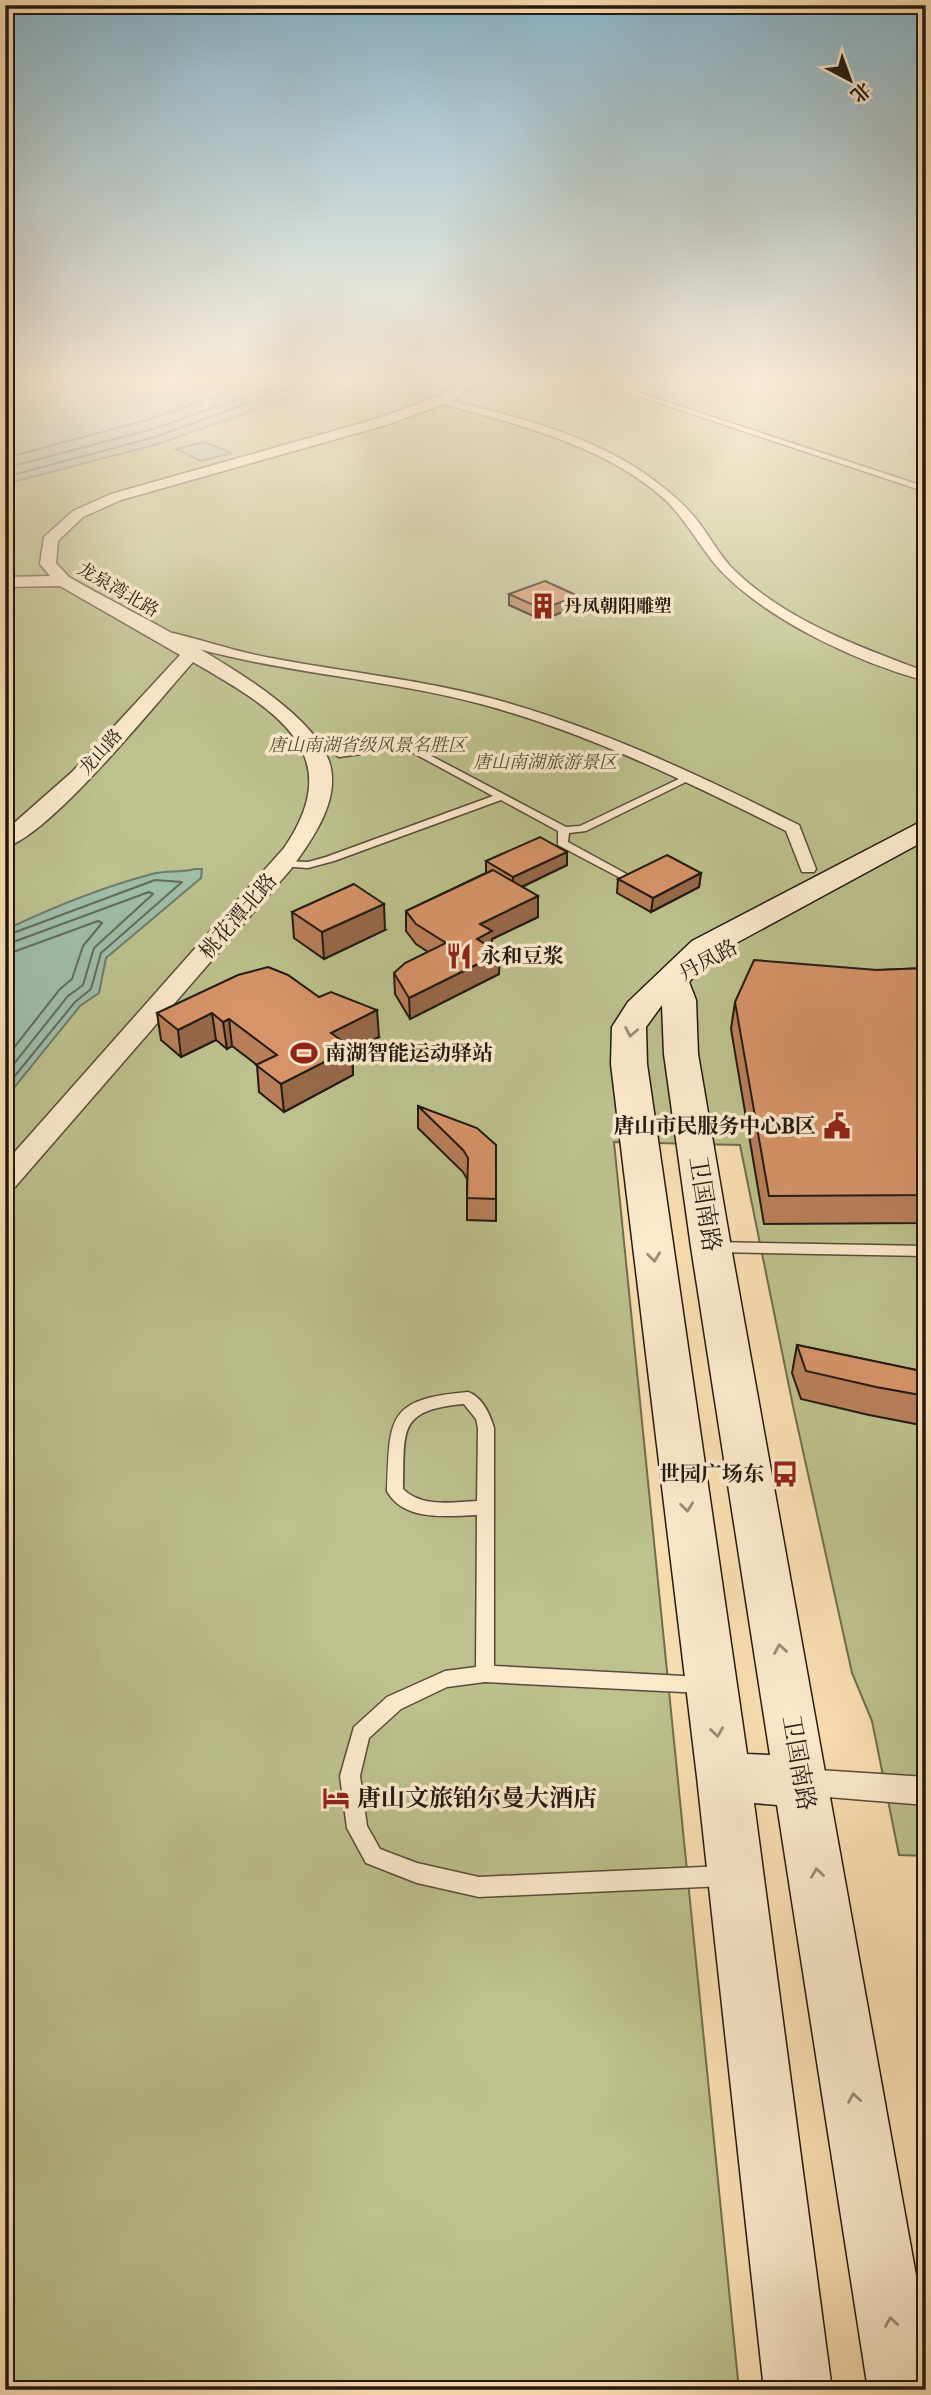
<svg xmlns="http://www.w3.org/2000/svg" width="931" height="2395" viewBox="0 0 931 2395" font-family="'IM FELL French Canon','Noto Serif SC',serif">
	<rect width="100%" height="100%" fill="#fadeb2"/>
	<filter id="stains"><feTurbulence type="fractalNoise" baseFrequency=".00286" numOctaves="4"/><feColorMatrix values="0 0 0 0 .2 0 0 0 0 .09 0 0 0 0 .02 0 0 0 .5 -.17"/></filter>
	<radialGradient id="worn" r=".72"><stop offset=".6" stop-color="#630" stop-opacity="0"/><stop offset="1" stop-color="#630" stop-opacity=".3"/></radialGradient>
	<path fill="#bcc18d" stroke="#6f6d4f" stroke-width="2" d="M5,383H926V1856L899,1855L872,1721L852,1673L793,1406L740,1145L614,1142L739,2390H5Z"/>
	<path fill="#9fbda8" stroke="#6d7b6c" stroke-width="2" d="M5,383H317L286,399L158,444L5,484Z
		M205,442L231,453L201,461L176,449Z
		M195,869H202L201,878L106,958L99,993L80,1006L5,1099V930C51,908 103,887 152,874C166,870 181,873 195,869Z"/>
	<g fill="none" stroke-linecap="round" stroke-linejoin="round">
		<path stroke="#606b5c" stroke-width="2" d="M5,458L150,419L253,383
			M5,468L153,429L283,383
			M5,477L155,437L304,383
			M5,936L155,880L182,882L101,953L91,989L75,1002L5,1088
			M5,945L149,892L153,894L94,948L83,985L68,996L5,1075
			M5,955L98,921L102,923L83,946L72,979L60,989L5,1059"/>
		<g stroke="#584a39" stroke-width="3">
			<path id="service" d="M599,383H609L926,487V492Z
				M405,742L566,827L580,826L687,775L696,777L586,831L569,833L568,842L632,877V881L628,882L558,845V831L501,800L334,861L308,868L279,866L278,864L283,861L308,862L326,857L493,796L404,748L339,757L334,754L339,751Z
				M714,1242L926,1246V1256L714,1252L707,1247Z
				M468,1392C482,1397 490,1414 494,1428V1666L702,1677L709,1679L711,1685L709,1691L702,1693L485,1682L447,1687L401,1709L369,1738L360,1776L367,1826L380,1849L417,1863L479,1877L724,1866L731,1869L734,1876L731,1883L724,1886L479,1897L417,1883L366,1863L347,1828L340,1776L354,1727L387,1697L445,1671L476,1667L477,1515C447,1516 404,1522 387,1491C390,1418 386,1399 468,1392ZM464,1404L476,1419L478,1428L477,1501C453,1502 422,1508 403,1489C405,1431 396,1410 464,1404Z"/>
		</g>
		<g stroke="#584a39" stroke-width="3">
			<path id="pedestrian" d="M450,400C516,417 587,434 644,473C662,486 682,501 696,519C710,536 718,554 734,570C788,622 858,646 926,672V681C859,663 769,621 721,571C699,547 686,518 661,496C601,445 521,425 446,405Z
				M173,633C206,641 237,652 271,658C344,672 418,679 490,698C598,727 699,775 799,825L816,869L814,872H802L786,831C688,782 588,733 481,704C378,677 271,673 168,640L166,637Z
				M803,1769L926,1777V1805L803,1795L793,1791L788,1782L793,1773Z"/>
		</g>
		<g stroke="#584a39" stroke-width="3">
			<path id="minor" d="M463,383H479L450,402L386,425L121,500L83,517L58,541L56,563L69,577C133,615 305,692 329,761C342,799 312,840 291,869L15,1187L5,1190V1163L284,848C351,751 272,708 193,662C158,701 49,837 5,847V831L72,772L180,655L60,586L5,587V577L50,576L40,564L44,537L73,511L111,494L376,419L440,396Z"/>
		</g>
		<g stroke="#221911" stroke-width="3">
			<path id="secondary" d="M926,819V840L714,955L689,982L696,1000L698,1054L731,1247L825,1772L830,1782L828,1786L926,2331V2390H868L777,1805L754,1803L832,2390H764L697,1777L611,1064L612,1027L628,1002L692,941ZM662,1005L664,1054L691,1247L770,1755L747,1754L647,1064L646,1027Z"/>
		</g>
		<use href="#service" fill="#fceacd" fill-rule="evenodd"/>
		<use href="#pedestrian" fill="#fceacd" fill-rule="evenodd"/>
		<use href="#minor" fill="#fceacd" fill-rule="evenodd"/>
		<use href="#secondary" fill="#fceacd" fill-rule="evenodd"/>
	</g>
	<path fill="#b97f5b" stroke="#221911" stroke-width="2" d="M509,594L578,596V606L542,620L509,605Z
		M486,861L567,865L522,887L538,896V917L492,939V948L499,974L410,1019L395,994L394,973L428,952L416,944L406,931V911L486,873Z
		M701,873L699,887L651,912L617,893L618,879Z
		M292,912L385,930L324,959L294,938Z
		M926,968V1223L764,1224L731,1029L735,1002L877,970Z
		M319,997L379,1037L352,1050L353,1075L284,1112L259,1092L257,1065L232,1046L227,1049L216,1040L181,1057L161,1040L157,1013Z
		M418,1106L496,1145V1221L467,1220V1179L463,1172L418,1128Z
		M797,1345L926,1372V1426L869,1415L801,1399L792,1373Z"/>
	<path fill="#96684a" stroke="#221911" stroke-width="2" d="M578,596V606L542,620V609Z
		M567,852V865L513,891V877Z
		M701,873L699,887L651,912L653,898Z
		M538,896V917L492,939V952L477,939L480,924Z
		M384,904L385,930L324,959L322,932Z
		M500,953L499,974L410,1019L409,998Z
		M377,1010L379,1037L352,1050L353,1075L284,1112L281,1084L331,1033Z
		M212,1013L216,1040L181,1057L178,1030Z
		M229,1019L232,1046L227,1049L223,1022Z"/>
	<path fill="#d7946a" stroke="#221911" stroke-width="2" d="M545,581L578,596L542,609L509,594Z
		M540,837L567,852L513,877L486,861Z
		M667,855L701,873L653,898L618,879Z
		M493,870L538,896L480,924L492,931L477,939L500,953L409,998L394,973L405,963L446,943L416,924L406,911Z
		M354,884L384,904L322,932L292,912Z
		M754,960L877,970L926,968V1195L769,1196L735,1002Z
		M268,967L288,975L319,997L331,992L377,1010L331,1033L352,1048L281,1084L256,1065L277,1055L229,1019L223,1022L212,1013L178,1030L157,1013L238,975Z
		M418,1106L477,1128L496,1145V1199L467,1198L468,1158L463,1150Z
		M797,1345L926,1372V1396L876,1387L806,1371Z"/>
	<defs><path id="oneway-chevron" d="M-2-3.5L2.5 0L-2 3.5" fill="none" stroke-width="1.6" stroke-linecap="round" stroke-linejoin="round" transform="scale(1.75)"/></defs>
	<g stroke="#9a8c78">
		<use href="#oneway-chevron" transform="translate(631 1032) rotate(101)"/>
		<use href="#oneway-chevron" transform="translate(654 1257) rotate(83)"/>
		<use href="#oneway-chevron" transform="translate(687 1507) rotate(83)"/>
		<use href="#oneway-chevron" transform="translate(780 1649) rotate(-100)"/>
		<use href="#oneway-chevron" transform="translate(717 1732) rotate(82)"/>
		<use href="#oneway-chevron" transform="translate(817 1873) rotate(-99)"/>
		<use href="#oneway-chevron" transform="translate(854 2098) rotate(-99)"/>
		<use href="#oneway-chevron" transform="translate(891 2322) rotate(-99)"/>
	</g>
	<linearGradient id="sky" x2="0" y2="1"><stop stop-color="#8bb8ce"/><stop offset="0.53" stop-color="#fdf0dc"/><stop offset="1" stop-color="#fdf0dc" stop-opacity="0"/></linearGradient>
	<rect width="931" height="719" fill="url(#sky)"/>
	<defs>
		<g id="building-bare" transform="scale(2.1)"><path d="M-4-6H4V6H1V3H-1V6H-4ZM-2.5-4.3h1.7v1.8h-1.7ZM.8-4.3h1.7v1.8H.8ZM-2.5-1h1.7V.8h-1.7ZM.8-1h1.7V.8H.8Z" fill="#8f2418" stroke="#fceacd" stroke-width="2.5" paint-order="stroke"/></g>
		<g id="restaurant-bare" transform="scale(2.1)"><path d="M-5-6h1v4h1v-4h1v4h1v-4h1v5L-1.5 .5V6h-2V.5L-5-1ZM5-6V6H3V1.5H1.5Q1.5-4 5-6Z" fill="#8f2418" stroke="#fceacd" stroke-width="2.5" paint-order="stroke"/></g>
		<g id="stadium-bare" transform="scale(2.1)"><path d="M0-5a6.5 5 0 1 0 0 10a6.5 5 0 1 0 0-10ZM-3.5-1.8h7v3.6h-7Z" fill="#8f2418" stroke="#fceacd" stroke-width="2.5" paint-order="stroke"/></g>
		<g id="civic-bare" transform="scale(2.1)"><path d="M-.6-6.5H3V-4.5H.6V-3L4-1V1h2V6H-6V1h2V-1L-.6-3ZM-1.2 2.5V6h2.4V2.5Z" fill="#8f2418" stroke="#fceacd" stroke-width="2.5" paint-order="stroke"/></g>
		<g id="bus-bare" transform="scale(2.1)"><path d="M-5-6H5V4H4V6H2V4H-2V6H-4V4H-5ZM-3.5-4V0h7V-4ZM-3.5 1.2v1.5H-2V1.2ZM2 1.2v1.5H3.5V1.2Z" fill="#8f2418" stroke="#fceacd" stroke-width="2.5" paint-order="stroke"/></g>
		<g id="hotel-bare" transform="scale(2.1)"><path d="M-6-4.5h1.5V1H6V5H4.5V3h-9V5H-6ZM-4 0a1.8 1.8 0 1 1 3.6 0ZM.5 0V-2.5h3Q6-2.5 6 0Z" fill="#8f2418" stroke="#fceacd" stroke-width="2.5" paint-order="stroke"/></g>
	</defs>
	<g fill-rule="evenodd">
		<use href="#building-bare" x="543" y="606"/>
		<use href="#restaurant-bare" x="459" y="956"/>
		<use href="#stadium-bare" x="304" y="1053"/>
		<use href="#civic-bare" x="837" y="1126"/>
		<use href="#bus-bare" x="785" y="1474"/>
		<use href="#hotel-bare" x="336" y="1798"/>
	</g>
	<g text-anchor="middle" dominant-baseline="central" stroke-width="7" stroke-linejoin="round" paint-order="stroke">
		<g font-size="18" fill="#221911" stroke="#fceacd">
			<text transform="translate(118 590) rotate(30)">龙泉湾北路</text>
			<text transform="translate(101 752) rotate(-48)">龙山路</text>
		</g>
		<g font-size="18" font-weight="bold" fill="#221911" stroke="#fceacd" text-anchor="start">
			<text x="564" y="606">丹凤朝阳雕塑</text>
		</g>
		<g font-size="18" font-style="italic" fill="#504b36" stroke="#fceacd">
			<text x="367" y="745">唐山南湖省级风景名胜区</text>
			<text x="545" y="762">唐山南湖旅游景区</text>
		</g>
		<g font-size="21" fill="#221911" stroke="#fceacd">
			<text transform="translate(238 916) rotate(-49)">桃花潭北路</text>
			<text transform="translate(708 960) rotate(-28)">丹凤路</text>
		</g>
		<g font-size="21" font-weight="bold" fill="#221911" stroke="#fceacd" text-anchor="start">
			<text x="480" y="956">永和豆浆</text>
			<text x="325" y="1053">南湖智能运动驿站</text>
			<text x="816" y="1126" text-anchor="end">唐山市民服务中心B区</text>
			<text x="764" y="1474" text-anchor="end">世园广场东</text>
		</g>
		<g font-size="24" fill="#221911" stroke="#fceacd">
			<text transform="translate(705 1204) rotate(81)">卫国南路</text>
			<text transform="translate(799 1763) rotate(80)">卫国南路</text>
		</g>
		<g font-size="24" font-weight="bold" fill="#221911" stroke="#fceacd" text-anchor="start">
			<text x="357" y="1798">唐山文旅铂尔曼大酒店</text>
		</g>
	</g>
	<rect width="931" height="2395" fill="none" stroke="#fadeb2" stroke-width="28"/>
	<rect x="7" y="7" width="917" height="2381" fill="none" stroke="#221911" stroke-width="3.5"/>
	<rect x="14" y="14" width="903" height="2367" fill="none" stroke="#221911" stroke-width="2"/>
	<g transform="translate(850 80) rotate(139)" stroke="#fceacd" stroke-width="5" paint-order="stroke">
	<path d="M0-5L12 26L0 18L-12 26Z" fill="#221911"/>
	<text y="-10" font-size="19" font-weight="bold" text-anchor="middle" fill="#221911">北</text>
	</g>
	<rect width="100%" height="100%" filter="url(#stains)"/>
	<rect width="100%" height="100%" fill="url(#worn)"/>
</svg>
